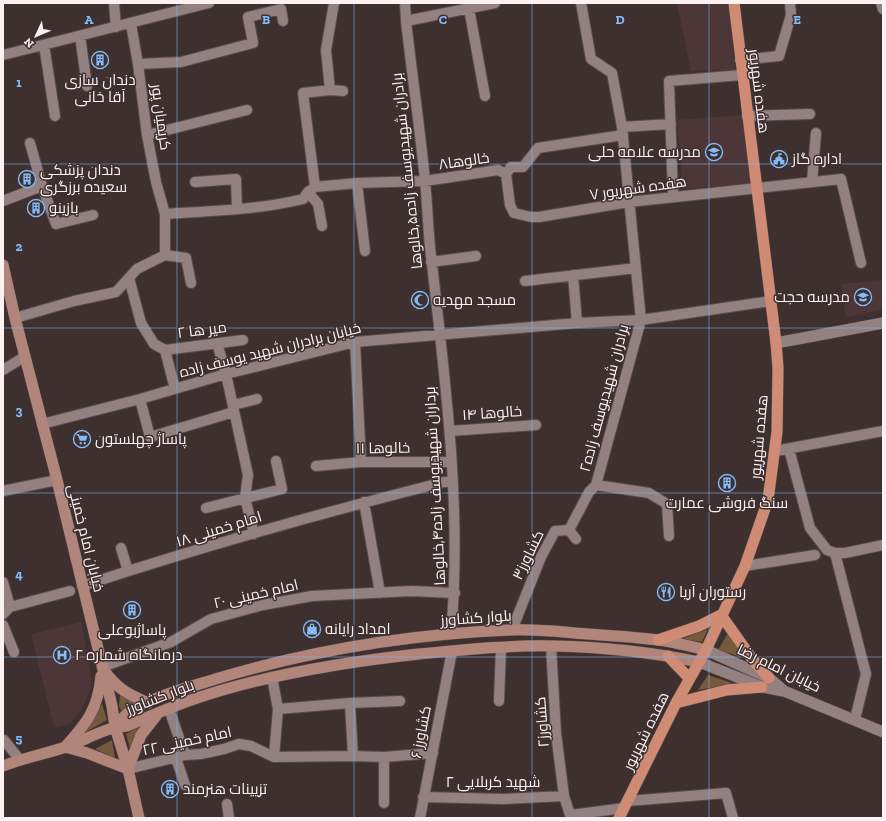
<svg xmlns="http://www.w3.org/2000/svg" width="886" height="821" viewBox="0 0 886 821" font-family="'Zilla Slab',Cairo,serif">
	<rect width="100%" height="100%" fill="#3f3030"/>
	<path fill="#4d3637" d="M677,3H729L735,70L691,71Z
		M744,115L751,183L683,189L677,120Z
		M883,280V310L846,317L841,284Z
		M82,622L91,675V688L81,711L70,723L54,728L31,634Z"/>
	<path fill="#74593c" d="M708,629L702,642L682,639Z
		M728,633L744,658L718,650Z
		M708,675L735,684L698,690Z
		M120,694L137,703L122,712L119,706Z
		M102,704L107,720L84,733Z
		M143,725L131,752L126,734Z
		M112,740L115,758L95,749Z"/>
	<g fill="none" stroke-linecap="round" stroke-linejoin="round">
		<g stroke="#594c4c" stroke-width="12">
			<path id="minor" d="M114,3L116,27
				M405,3L406,21C412,75 420,128 425,181C428,209 428,237 432,264C446,387 462,511 451,634
				M468,3L485,96
				M881,3L883,9
				M406,21L495,3
				M80,36L87,86
				M44,45L55,116
				M3,55L209,3
				M740,60L779,56L791,15L790,3
				M138,64L181,62L253,43L248,17L281,9L283,21
				M330,90L326,50L334,3
				M747,116L810,114
				M622,127L671,124
				M147,135L247,110
				M30,143L42,186L56,224L93,215
				M506,174L511,167H523L538,148L623,135
				M195,182L236,179L237,209
				M812,182L816,133
				M357,183L365,251
				M315,187L303,93L330,90L343,91
				M308,192L318,204L322,226
				M673,197L669,81L742,75
				M3,201L42,186
				M165,214C211,211 258,210 303,199L308,192L315,187L357,183L425,181L498,170L506,174L510,205L514,213L531,217H539L629,202L841,179L861,263
				M165,255L186,258L191,283
				M431,262L476,256
				M573,275L577,323
				M129,278L141,323L154,344L165,350
				M525,281L636,268
				M15,318L74,301L116,292L137,269L165,255V214L156,182L147,135L138,64L131,24
				M355,342L361,462
				M217,343L226,374L248,475L245,498L254,534
				M165,350L243,340
				M165,350L175,389
				M3,370L24,357
				M140,399L150,437L234,412
				M233,405L257,399
				M42,424L140,399L226,374L355,342L577,323L641,320L771,301
				M450,431L536,425
				M789,449L810,528L827,550L835,553H845L883,545
				M775,451L883,431
				M316,466L361,462H451
				M596,485L649,493L667,504L669,536
				M3,491L57,480
				M364,502L380,593
				M206,508L282,489L276,461
				M569,530L576,539
				M121,548L128,571
				M835,553L866,674L855,719
				M745,566L815,555
				M3,582L10,607
				M82,586C204,546 328,511 452,480
				M3,614L10,607L70,591
				M3,625L14,652
				M512,630L541,557L555,531L569,530L589,492L596,485L641,320L622,127L612,73L591,59L581,3
				M551,646L556,733L564,796L571,818
				M102,667L171,642L211,619L263,605L312,596L411,591L455,593
				M272,677L278,709L274,757
				M499,701L501,648
				M350,703L353,756
				M169,709L185,755
				M278,709L350,703L400,701
				M4,740L20,760
				M176,758L185,785
				M128,769L185,755L201,754L224,749L239,744L251,746L274,757L353,756L384,757L433,753
				M423,797L503,799L564,796
				M628,801L726,793L733,818
				M384,803V757
				M227,804L229,818
				M571,815L624,808
				M420,818L452,651"/>
		</g>
		<g stroke="#594c4c" stroke-width="12">
			<path id="tertiary" d="M776,343L883,323
				M706,650L769,678L784,691L883,732
				M699,662L762,687L783,691"/>
		</g>
		<g stroke="#594c4c" stroke-width="12">
			<path id="secondary" d="M3,265L15,318L57,480L112,706L115,727L128,769L139,818
				M105,672C119,690 128,694 148,703
				M101,676C98,709 87,723 65,747L87,753L128,769L141,735L156,716
				M115,727C119,722 123,717 128,713C153,696 190,687 219,678C313,650 413,634 511,630C537,629 562,632 588,634C611,636 635,637 658,640C674,642 690,646 706,650
				M3,766C23,758 45,754 66,747C86,740 105,727 127,726C150,716 173,706 197,698C269,674 344,662 419,654C463,650 508,645 552,646C601,647 651,652 699,662"/>
		</g>
		<g stroke="#594c4c" stroke-width="12">
			<path id="primary" d="M658,640L699,626L721,615L753,660L769,678
				M668,656L689,678
				M676,703L727,690L762,687
				M619,818L676,703L706,650L745,566L768,500L777,432L778,368L776,343L734,3"/>
		</g>
		<use href="#minor" stroke="#938081" stroke-width="10"/>
		<use href="#tertiary" stroke="#938081" stroke-width="11"/>
		<use href="#secondary" stroke="#b1857a" stroke-width="11"/>
		<use href="#primary" stroke="#cf8b73" stroke-width="11"/>
	</g>
	<path fill="none" stroke="#82bcfa" stroke-width="1" stroke-opacity="0.55" d="M177,3V818M354,3V818M532,3V818M709,3V818M3,164H883M3,328H883M3,493H883M3,657H883"/>
	<defs>
		<g id="building-ring" transform="scale(0.9)"><circle r="9.5" fill="#3f3030" stroke="#82bcfa" stroke-width="1.5"/><path d="M-4-6H4V6H1V3H-1V6H-4ZM-2.5-4.3h1.7v1.8h-1.7ZM.8-4.3h1.7v1.8H.8ZM-2.5-1h1.7V.8h-1.7ZM.8-1h1.7V.8H.8Z" fill="#82bcfa"/></g>
		<g id="school-ring" transform="scale(0.9)"><circle r="9.5" fill="#3f3030" stroke="#82bcfa" stroke-width="1.5"/><path d="M0-5L7-2L0 1L-7-2ZM-4 1L0 2.5L4 1V4Q0 6-4 4Z" fill="#82bcfa"/></g>
		<g id="civic-ring" transform="scale(0.9)"><circle r="9.5" fill="#3f3030" stroke="#82bcfa" stroke-width="1.5"/><path d="M-.6-6.5H3V-4.5H.6V-3L4-1V1h2V6H-6V1h2V-1L-.6-3ZM-1.2 2.5V6h2.4V2.5Z" fill="#82bcfa"/></g>
		<g id="mosque-ring" transform="scale(0.9)"><circle r="9.5" fill="#3f3030" stroke="#82bcfa" stroke-width="1.5"/><path d="M3.5-4.9A6 6 0 1 0 3.5 4.9A5 5 0 1 1 3.5-4.9Z" fill="#82bcfa"/></g>
		<g id="supermarket-ring" transform="scale(0.9)"><circle r="9.5" fill="#3f3030" stroke="#82bcfa" stroke-width="1.5"/><path d="M-6-5.5h2.5l.6 2H6L4.5 2H-2.5L-4.4-4H-6ZM-1.5 3.2a1.3 1.3 0 1 0 .1 0ZM3 3.2a1.3 1.3 0 1 0 .1 0Z" fill="#82bcfa"/></g>
		<g id="restaurant-ring" transform="scale(0.9)"><circle r="9.5" fill="#3f3030" stroke="#82bcfa" stroke-width="1.5"/><path d="M-5-6h1v4h1v-4h1v4h1v-4h1v5L-1.5 .5V6h-2V.5L-5-1ZM5-6V6H3V1.5H1.5Q1.5-4 5-6Z" fill="#82bcfa"/></g>
		<g id="shop-ring" transform="scale(0.9)"><circle r="9.5" fill="#3f3030" stroke="#82bcfa" stroke-width="1.5"/><path d="M-5-2.5h2.3a2.7 3.5 0 0 1 5.4 0H5L5.5 6h-11ZM-1.5-2.5h3a1.5 2.3 0 0 0-3 0Z" fill="#82bcfa"/></g>
		<g id="hospital-ring" transform="scale(0.9)"><circle r="9.5" fill="#3f3030" stroke="#82bcfa" stroke-width="1.5"/><path d="M-5-5h3v3.5h4V-5h3V5h-3V1.5h-4V5h-3Z" fill="#82bcfa"/></g>
	</defs>
	<g fill-rule="evenodd">
		<use href="#building-ring" x="100" y="60"/>
		<use href="#school-ring" x="714" y="152"/>
		<use href="#civic-ring" x="779" y="159"/>
		<use href="#building-ring" x="27" y="179"/>
		<use href="#building-ring" x="36" y="208"/>
		<use href="#school-ring" x="863" y="297"/>
		<use href="#mosque-ring" x="420" y="300"/>
		<use href="#supermarket-ring" x="82" y="439"/>
		<use href="#building-ring" x="727" y="483"/>
		<use href="#restaurant-ring" x="666" y="592"/>
		<use href="#building-ring" x="132" y="610"/>
		<use href="#shop-ring" x="312" y="629"/>
		<use href="#hospital-ring" x="62" y="655"/>
		<use href="#building-ring" x="170" y="789"/>
	</g>
	<g text-anchor="middle" dominant-baseline="central" stroke-width="3" stroke-linejoin="round" paint-order="stroke">
		<g font-size="15" fill="#fcf2f2" stroke="#3f3030" text-anchor="start">
			<text x="100" y="80" text-anchor="middle">دندان سازی<tspan x="100" dy="17">آقا خانی</tspan></text>
			<text x="701" y="152" text-anchor="end">مدرسه علامه حلی</text>
			<text x="792" y="159">اداره گاز</text>
			<text x="40" y="170">دندان پزشکی<tspan x="40" dy="17">سعیده برزگری</tspan></text>
			<text x="49" y="208">بازینو</text>
			<text x="850" y="297" text-anchor="end">مدرسه حجت</text>
			<text x="433" y="300">مسجد مهدیه</text>
			<text x="95" y="439">پاساژ چهلستون</text>
			<text x="727" y="503" text-anchor="middle">سنگ فروشی عمارت</text>
			<text x="679" y="592">رستوران آریا</text>
			<text x="325" y="629">امداد رایانه</text>
			<text x="132" y="630" text-anchor="middle">پاساژبوعلی</text>
			<text x="75" y="655">درمانگاه شماره ۲</text>
			<text x="183" y="789">تزیینات هنرمند</text>
		</g>
		<g font-size="15" fill="#fcf2f2" stroke="#3f3030">
			<text transform="translate(759 91) rotate(83)">هفده شهریور</text>
			<text transform="translate(161 117) rotate(82)">کریمیان پور</text>
			<text transform="translate(464 161) rotate(-8)">خالوها۸</text>
			<text transform="translate(407 171) rotate(-96)">برادران شهیدیوسف زاده۵,خالوها</text>
			<text transform="translate(638 188) rotate(-8)">هفده شهریور ۷</text>
			<text transform="translate(202 330) rotate(-7)">میر ها ۲</text>
			<text transform="translate(270 350) rotate(-14)">خیابان برادران شهید یوسف زاده</text>
			<text transform="translate(604 398) rotate(-75)">برادران شهیدیوسف زاده۲</text>
			<text transform="translate(492 413) rotate(-4)">خالوها ۱۴</text>
			<text transform="translate(759 437) rotate(-85)">هفده شهریور</text>
			<text transform="translate(383 448) rotate(-1)">خالوها ۱۱</text>
			<text transform="translate(435 486) rotate(-93)">برداران شهیدیوسف زاده۴,خالوها</text>
			<text transform="translate(219 529) rotate(-17)">امام خمینی ۱۸</text>
			<text transform="translate(86 538) rotate(76)">خیابان امام خمینی</text>
			<text transform="translate(528 555) rotate(-64)">کشاورز۳</text>
			<text transform="translate(256 594) rotate(-13)">امام خمینی ۲۰</text>
			<text transform="translate(476 618) rotate(-4)">بلوار کشاورز</text>
			<text transform="translate(779 668) rotate(26)">خیابان امام رضا</text>
			<text transform="translate(160 697) rotate(-21)">بلوار کشاورز</text>
			<text transform="translate(542 722) rotate(-94)">کشاورز۲</text>
			<text transform="translate(646 731) rotate(-64)">هفده شهریور</text>
			<text transform="translate(421 732) rotate(-79)">کشاورز ۶</text>
			<text transform="translate(187 741) rotate(-12)">امام خمینی ۲۲</text>
			<text x="493" y="782">شهید کربلایی ۲</text>
		</g>
	</g>
	<g font-size="13" text-anchor="middle" font-weight="bold" fill="#82bcfa" stroke="#3f3030" stroke-width="3" stroke-linejoin="round" paint-order="stroke">
		<text x="89" y="24">A</text>
		<text x="266" y="24">B</text>
		<text x="443" y="24">C</text>
		<text x="620" y="24">D</text>
		<text x="797" y="24">E</text>
		<text x="19" y="87">1</text>
		<text x="19" y="251">2</text>
		<text x="19" y="415">3</text>
		<text x="19" y="579">4</text>
		<text x="19" y="743">5</text>
	</g>
	<rect width="886" height="821" fill="none" stroke="#fcf2f2" stroke-width="8"/>
	<g transform="translate(36 36) rotate(226)" stroke="#3f3030" stroke-width="3" paint-order="stroke">
	<path d="M0-3L7 15L0 10L-7 15Z" fill="#fcf2f2"/>
	<text y="-6" font-size="11" font-weight="bold" text-anchor="middle" fill="#fcf2f2">N</text>
	</g>
</svg>
